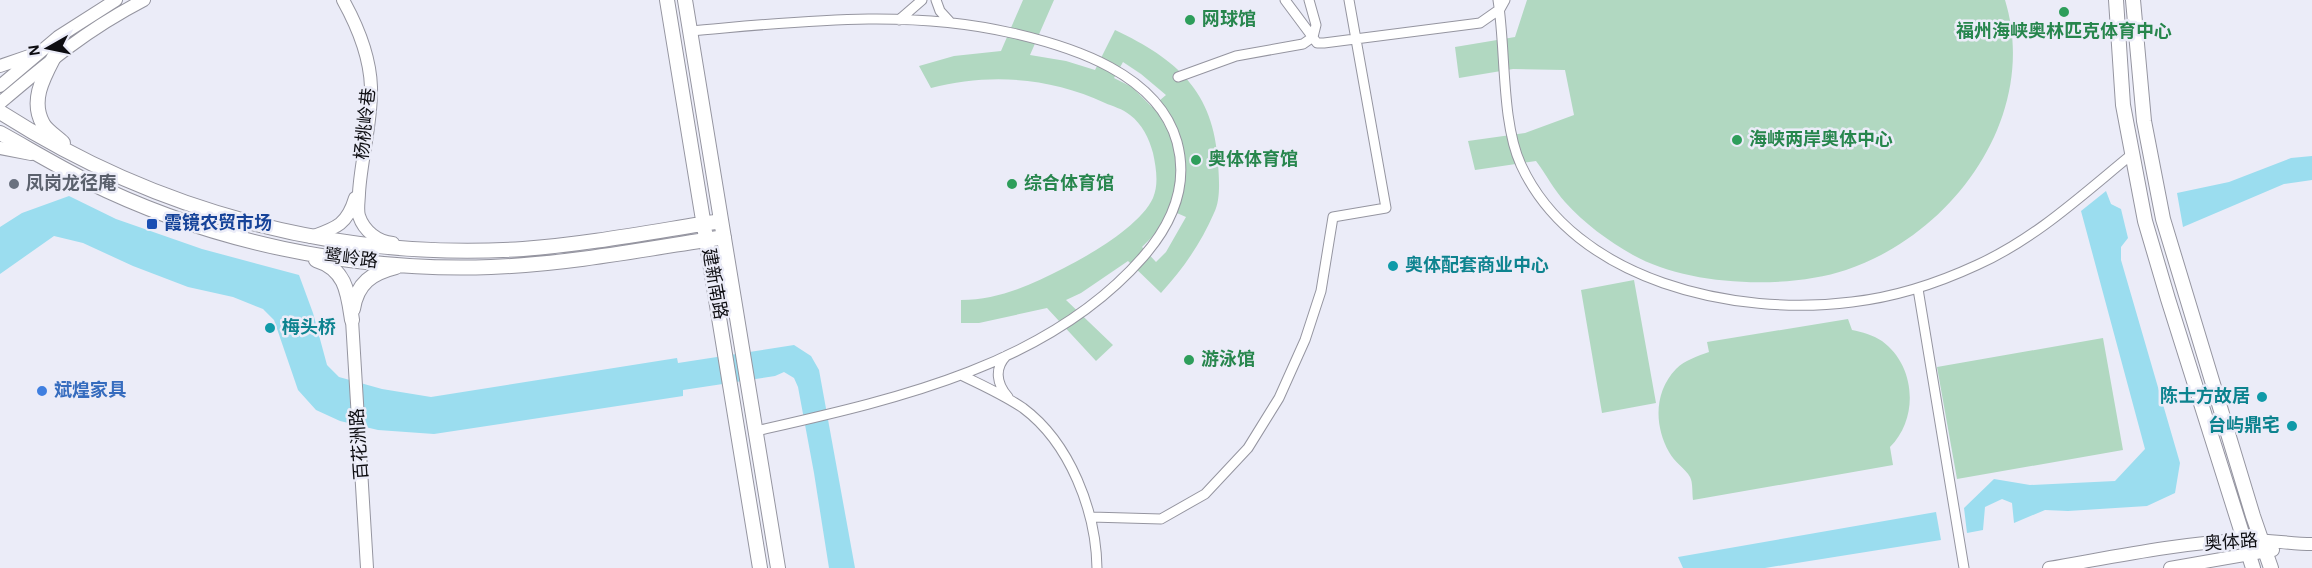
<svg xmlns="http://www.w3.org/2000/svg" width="2312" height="568" viewBox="0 0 2312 568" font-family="'Alegreya Sans','Noto Sans SC',sans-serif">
	<rect width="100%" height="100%" fill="#ebecf8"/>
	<path fill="#b1d8c1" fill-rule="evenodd" d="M1023,0H1054L1030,55L1066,61L1095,70L1115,30C1177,59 1214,92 1218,163C1219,179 1221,199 1214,213C1201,243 1183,269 1161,293L1128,261L1081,293L1066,300L1113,345L1096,361L1047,308L979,323H961V300C999,300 1031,285 1064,268C1090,255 1141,225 1153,198C1159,184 1156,167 1153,153C1149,138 1142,124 1130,115C1123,109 1112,106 1105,103C1050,77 989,73 931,88L919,66L954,56L1001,51ZM1123,62L1141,74L1166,95L1152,107L1132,87L1114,78ZM1170,210L1186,217L1166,252L1156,262L1142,247L1155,234Z
		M1527,0H2005C2040,115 1954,234 1846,270C1786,290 1688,286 1633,255C1608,241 1584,223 1565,202C1554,190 1546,174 1536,161L1475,170L1468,141L1525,133L1574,115L1565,70L1513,69L1459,78L1455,47L1515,37Z
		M1634,280L1656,403L1602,413L1581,290Z
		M1848,319L1852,330C1862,332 1873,335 1882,341C1916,366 1919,418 1890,447L1893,465L1693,500C1692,493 1693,482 1690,477C1686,469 1674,462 1669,452C1654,425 1654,392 1676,369C1685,360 1698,356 1709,352L1707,342Z
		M2103,338L2123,450L1957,479L1937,367Z"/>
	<path fill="#9bddef" d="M2312,156V180L2284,184L2183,227L2177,193L2229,182L2291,158Z
		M2106,191L2111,204L2121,209L2128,238L2121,247V260L2180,463L2175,493L2147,506L2068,511L2045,510L2014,523L2012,503L2002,499L1985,507L1983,530L1967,533L1964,508L1994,479L2030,485L2115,481L2145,449L2081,211Z
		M69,196L116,219L202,249L299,275L313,313L327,365L339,377L382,389L431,397L677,358L678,363L794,345L811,356L819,370L855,568H829L814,473L798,387L794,378L784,372L775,376L683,390V396L434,434L378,430L340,421L316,410L298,390L274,320L263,309L233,297L188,287L133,266L83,243L54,236L0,274V227L22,213Z
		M1936,512L1941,540L1765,568H1683L1678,557Z"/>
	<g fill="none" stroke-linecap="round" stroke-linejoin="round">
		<g stroke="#9595a0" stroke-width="11">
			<path id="street" d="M936,0L940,11L951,23
				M1285,0L1317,43H1324L1480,23L1500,9L1505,0
				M1498,0C1506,49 1501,122 1521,165C1575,282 1736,317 1852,302C1896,297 1936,284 1977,265C2035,239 2082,195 2131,155
				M899,20L922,0
				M690,31C796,22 906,8 1012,33C1073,47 1158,74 1177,142C1189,186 1172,224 1143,257C1047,367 892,400 756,431
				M1178,77L1236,56L1303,44L1313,37L1316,25L1309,0
				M1918,289L1964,568
				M1006,356C994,369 997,384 1008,397
				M961,375C982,385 1004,395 1023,408C1070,443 1096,511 1097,568
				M1091,517L1161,519L1205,494L1248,448L1279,398L1305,340L1321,291L1333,217L1386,208L1349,0"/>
		</g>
		<g stroke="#9595a0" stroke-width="14">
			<path id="secondary" d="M343,0C358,27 370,56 371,87C372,123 361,158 359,193C359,200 357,209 359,216C364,231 378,242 393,243
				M0,66L29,56
				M0,86L58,37L116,0
				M0,103C48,62 88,29 144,0
				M0,148L31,154
				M311,237C336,228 347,225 355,198
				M352,320L367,568
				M2049,568C2113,557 2178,543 2244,540C2266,539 2289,544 2312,544
				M2170,568L2273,550"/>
		</g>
		<g stroke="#9595a0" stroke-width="16">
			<path id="primary" d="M667,0L760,568
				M685,0L778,568
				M2116,0L2123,105L2145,221L2168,299L2253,568
				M2133,0L2144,121L2163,219L2253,516L2271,568
				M54,57C43,78 30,101 43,124C47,131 57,137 63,143
				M0,112C156,212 337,261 523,249C589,244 656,231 721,221
				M0,133C29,149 57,166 87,181C210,242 353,272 491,267C569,264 646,249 724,237
				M316,260C346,269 348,293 352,320
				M353,309C357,283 372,273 396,267"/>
		</g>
		<use href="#street" stroke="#fff" stroke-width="9"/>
		<use href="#secondary" stroke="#fff" stroke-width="12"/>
		<use href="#primary" stroke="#fff" stroke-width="14"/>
	</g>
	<g fill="#2e9e5b" stroke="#ebecf8" stroke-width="2">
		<circle cx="2064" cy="12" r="6"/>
		<circle cx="1190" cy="20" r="6"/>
		<circle cx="1737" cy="140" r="6"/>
		<circle cx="1196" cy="160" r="6"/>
		<circle cx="1012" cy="184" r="6"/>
		<circle cx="1189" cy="360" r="6"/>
	</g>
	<circle fill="#6b7280" stroke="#ebecf8" stroke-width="2" cx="14" cy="184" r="6"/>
	<rect fill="#1a4fb4" stroke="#ebecf8" stroke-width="2" x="146" y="218" width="12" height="12" rx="3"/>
	<g fill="#0f9aa8" stroke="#ebecf8" stroke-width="2">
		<circle cx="1393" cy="266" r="6"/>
		<circle cx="270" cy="328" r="6"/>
		<circle cx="2262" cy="397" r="6"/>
		<circle cx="2292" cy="426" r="6"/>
	</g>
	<circle fill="#3f7fe0" stroke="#ebecf8" stroke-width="2" cx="42" cy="391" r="6"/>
	<g text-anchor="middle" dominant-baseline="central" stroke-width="5" stroke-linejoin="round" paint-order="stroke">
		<g font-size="18" font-weight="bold" fill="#27864d" stroke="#ebecf8" text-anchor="start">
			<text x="1202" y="20">网球馆</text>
			<text x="2064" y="32" text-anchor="middle">福州海峡奥林匹克体育中心</text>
			<text x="1749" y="140">海峡两岸奥体中心</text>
			<text x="1208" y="160">奥体体育馆</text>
			<text x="1024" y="184">综合体育馆</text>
			<text x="1201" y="360">游泳馆</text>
		</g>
		<g font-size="18" fill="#0d0d11" stroke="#ebecf8">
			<text transform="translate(366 124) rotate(-84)">杨桃岭巷</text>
			<text transform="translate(351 259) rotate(7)">鹭岭路</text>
			<text transform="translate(714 284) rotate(80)">建新南路</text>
			<text transform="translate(360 444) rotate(-94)">百花洲路</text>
			<text transform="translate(2231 543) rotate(-4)">奥体路</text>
		</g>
		<g font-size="18" font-weight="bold" fill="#5b616d" stroke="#ebecf8" text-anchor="start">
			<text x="26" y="184">凤岗龙径庵</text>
		</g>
		<g font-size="18" font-weight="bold" fill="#164399" stroke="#ebecf8" text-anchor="start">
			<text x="164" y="224">霞镜农贸市场</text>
		</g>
		<g font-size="18" font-weight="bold" fill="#0d838f" stroke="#ebecf8" text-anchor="start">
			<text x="1405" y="266">奥体配套商业中心</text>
			<text x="282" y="328">梅头桥</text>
			<text x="2250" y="397" text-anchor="end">陈士方故居</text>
			<text x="2280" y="426" text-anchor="end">台屿鼎宅</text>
		</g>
		<g font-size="18" font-weight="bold" fill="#366cbe" stroke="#ebecf8" text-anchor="start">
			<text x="54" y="391">斌煌家具</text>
		</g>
	</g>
	<g transform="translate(48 48) rotate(261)" stroke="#ebecf8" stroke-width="4.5" paint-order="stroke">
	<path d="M0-4.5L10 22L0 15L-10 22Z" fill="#0d0d11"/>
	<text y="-9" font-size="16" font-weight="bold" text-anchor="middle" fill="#0d0d11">N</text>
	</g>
</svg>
